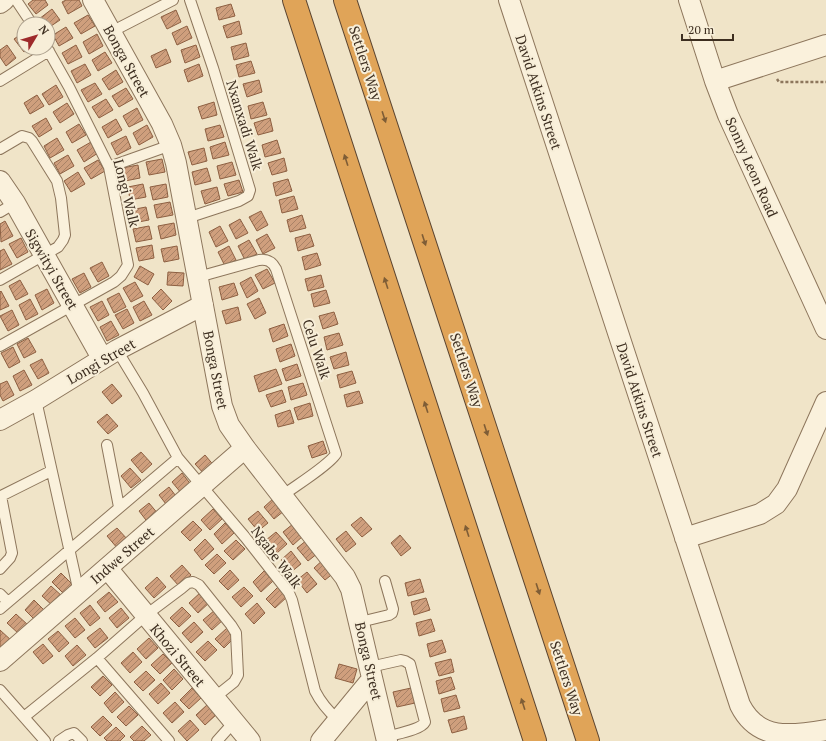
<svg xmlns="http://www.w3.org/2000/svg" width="826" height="741" viewBox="0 0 826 741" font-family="'PT Serif',serif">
	<defs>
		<pattern id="building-hatch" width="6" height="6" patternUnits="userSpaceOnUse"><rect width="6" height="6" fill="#cf9f7d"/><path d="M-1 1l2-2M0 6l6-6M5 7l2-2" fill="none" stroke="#a98266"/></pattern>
	</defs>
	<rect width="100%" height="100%" fill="#f0e4c8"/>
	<path fill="url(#building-hatch)" stroke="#8d5f41" d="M33,0H45L48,5L36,14L28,4Z
		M66,0H79L82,6L68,14L62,2Z
		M231,4L235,16L219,20L216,8Z
		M52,9L60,20L48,28V24H43L39,19Z
		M176,10L181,22L167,29L161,17Z
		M88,15L95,26L81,34L74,23Z
		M239,21L242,34L227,38L223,26Z
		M187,26L192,38L177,45L172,33Z
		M66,27L73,38L59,46L53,35Z
		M24,32V48H29L24,52L14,39Z
		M97,34L103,46L89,54L83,42Z
		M246,43L249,56L234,60L231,47Z
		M7,45L16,58L6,66L0,57V50Z
		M76,45L82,57L68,64L62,53Z
		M196,45L200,57L185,63L181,50Z
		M166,49L171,62L156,68L151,56Z
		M105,52L112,63L98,71L92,60Z
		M251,61L255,73L239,77L236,65Z
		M85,64L91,75L77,83L71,71Z
		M199,64L203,76L188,82L184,70Z
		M116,70L123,82L109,90L102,79Z
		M259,80L262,92L247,97L243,84Z
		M95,83L102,94L88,102L81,90Z
		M56,85L63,97L49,105L42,94Z
		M126,88L133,99L119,107L112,96Z
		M37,95L44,106L30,114L24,103Z
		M106,99L113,110L99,118L92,107Z
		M214,102L217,115L202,119L198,107Z
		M263,102L267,115L251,119L248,106Z
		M67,103L74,114L60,123L53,112Z
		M137,108L143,120L129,127L123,116Z
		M46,118L52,129L39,137L32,126Z
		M270,118L273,131L258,135L254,123Z
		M116,119L122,130L108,138L102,127Z
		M79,124L86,135L72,143L66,132Z
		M147,125L153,137L139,145L133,133Z
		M220,125L224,137L208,141L205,129Z
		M126,136L131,148L117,155L111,143Z
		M57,138L64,150L50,158L44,146Z
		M277,140L281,153L265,157L262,145Z
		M91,142L98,153L84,162L77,150Z
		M225,142L229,155L213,159L210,147Z
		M204,148L207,161L192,165L188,152Z
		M68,155L74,166L60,174L54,163Z
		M284,158L287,171L272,175L268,163Z
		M162,159L165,172L149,175L146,162Z
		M98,160L105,171L91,179L84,168Z
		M232,162L236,175L220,179L217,166Z
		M138,165L140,178L125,181L122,168Z
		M207,168L211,181L195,185L192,172Z
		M78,172L85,184L71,192L64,181Z
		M288,179L292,191L276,196L273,183Z
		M239,180L243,192L228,196L224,184Z
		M143,184L146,197L130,200L128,187Z
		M166,184L168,197L153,200L150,187Z
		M217,187L220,199L205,204L201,191Z
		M294,196L298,209L282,213L279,200Z
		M170,202L173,215L157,218L154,205Z
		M146,207L149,220L133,223L130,210Z
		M261,211L268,225L257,231L249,217Z
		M302,215L306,228L290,232L287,220Z
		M240,219L248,233L236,239L229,225Z
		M5,221L13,236L1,242L0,224Z
		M174,223L176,235L161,239L158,226Z
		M149,226L152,239L136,242L133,229Z
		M220,226L228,241L216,247L209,232Z
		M267,234L275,248L263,254L256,240Z
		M310,234L314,246L298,251L295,238Z
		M21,238L28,252L17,258L9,244Z
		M249,240L257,254L245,260L238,246Z
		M152,245L154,258L139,261L136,248Z
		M177,246L179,259L164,262L161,249Z
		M229,246L236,260L225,266L218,252Z
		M4,249L12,264L0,270V251Z
		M317,253L321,265L305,270L302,257Z
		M102,262L109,276L98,282L90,268Z
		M140,266L154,274L148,285L134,277Z
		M267,269L275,283L263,289L255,275Z
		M168,272L184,273L183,286L167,285Z
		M84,273L91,287L80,293L72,279Z
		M321,275L324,287L308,291L305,279Z
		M251,277L258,291L247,298L240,283Z
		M20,280L28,294L16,300L9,286Z
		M135,282L143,296L131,302L123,288Z
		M234,283L238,295L222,300L219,287Z
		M47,289L54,303L42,310L35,295Z
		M161,289L172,301L163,310L152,298Z
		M326,290L330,303L314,307L311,294Z
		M1,291L9,306L0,310V292Z
		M119,293L126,307L114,313L107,299Z
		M259,298L266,313L255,319L247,304Z
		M30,299L38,314L26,320L19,305Z
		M102,301L109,315L98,321L90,307Z
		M144,301L152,315L140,321L133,307Z
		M238,307L241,320L226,324L222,311Z
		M127,309L134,323L123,329L115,315Z
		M12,310L19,325L8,331L0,316Z
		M334,312L338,324L323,329L319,316Z
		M111,321L119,335L107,341L100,327Z
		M284,324L288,336L273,342L269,329Z
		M339,333L343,345L327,350L324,337Z
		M28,338L36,352L24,358L17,344Z
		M291,344L295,356L280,362L276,349Z
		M13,347L20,362L9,368L1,353Z
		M346,352L349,365L334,369L330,357Z
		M42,359L49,373L38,379L30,365Z
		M297,364L301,376L286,381L282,369Z
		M276,369L282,384L259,392L254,376Z
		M24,370L32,385L20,391L13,376Z
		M352,371L356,383L340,388L337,375Z
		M7,381L14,395L3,401L0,395V384Z
		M303,383L307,395L291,400L288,387Z
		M112,384L122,396L112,404L102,392Z
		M282,390L286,402L271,407L266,395Z
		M359,391L363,403L347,407L344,395Z
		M310,403L313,416L298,420L294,408Z
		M290,410L294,423L278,427L275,415Z
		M107,414L118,426L108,434L97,422Z
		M323,441L327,453L312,458L308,446Z
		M141,452L152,464L142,473L131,460Z
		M205,455L216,468L206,476L195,464Z
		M130,468L141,480L131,488L121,476Z
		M182,473L192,486L182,494L172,482Z
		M169,487L179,500L169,508L159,495Z
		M274,498L284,511L274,519L264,507Z
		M149,503L159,515L149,524L139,511Z
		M213,509L222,519L210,530L201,520Z
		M258,511L268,523L258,531L248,519Z
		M361,517L372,529L362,537L351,525Z
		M193,521L202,530L190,541L181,532Z
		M225,523L234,533L222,544L214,534Z
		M293,524L303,536L293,545L283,532Z
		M117,528L128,540L118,549L107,536Z
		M346,531L356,544L346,552L336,539Z
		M276,532L287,544L277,553L266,540Z
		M400,535L411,548L401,556L391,543Z
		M205,539L214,549L202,560L194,550Z
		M236,540L245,549L233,560L224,551Z
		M307,540L318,553L308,561L297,548Z
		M291,551L301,564L291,572L281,560Z
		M217,554L226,563L214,574L205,565Z
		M324,559L335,572L325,580L314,568Z
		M182,565L191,575L179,586L170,576Z
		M230,570L239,580L228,590L219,581Z
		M264,571L273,581L261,592L253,582Z
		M307,572L317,584L307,593L297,580Z
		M61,573L72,584L64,594L52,582Z
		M157,577L166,587L154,598L145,588Z
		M420,579L424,592L408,596L405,583Z
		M51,586L63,597L54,607L42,596Z
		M244,587L253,596L241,607L232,597Z
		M278,587L287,597L275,608L266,599Z
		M109,592L118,602L105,612L97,602Z
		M201,592L210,602L198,613L189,603Z
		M426,598L430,610L414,615L411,602Z
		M34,600L45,611L36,621L25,610Z
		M257,603L265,613L254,624L245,614Z
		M90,605L100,618L90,626L80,613Z
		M182,607L191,616L179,627L170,618Z
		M121,608L129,618L117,628L109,618Z
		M215,610L224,619L212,630L203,620Z
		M16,614L28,625L19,634L7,623Z
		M75,618L85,630L75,638L65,626Z
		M431,619L435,631L419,636L416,623Z
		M194,622L203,632L191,643L182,633Z
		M100,628L108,638L95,648L87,638Z
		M227,628L235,637L224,648L215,639Z
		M0,630L12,641L0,648Z
		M58,631L69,643L59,652L48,639Z
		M149,638L158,648L146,659L137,649Z
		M442,640L446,652L430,657L427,644Z
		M208,641L217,650L205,661L196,652Z
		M43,644L53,656L43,664L33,652Z
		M77,645L86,655L73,666L65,656Z
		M133,652L142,662L130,673L121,663Z
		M163,654L172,663L160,674L151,665Z
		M451,659L454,672L439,676L435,663Z
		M339,664L357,669L353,683L335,678Z
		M174,669L183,679L172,690L163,680Z
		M146,671L155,680L143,691L134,682Z
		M103,676L112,685L100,696L91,687Z
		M451,677L455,689L439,694L436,681Z
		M161,683L170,693L158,704L149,694Z
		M192,688L201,698L189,709L180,700Z
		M411,688L415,703L397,707L393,692Z
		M115,692L124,702L112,713L104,703Z
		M456,695L460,708L444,712L441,699Z
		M175,702L184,712L172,723L163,713Z
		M208,704L217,714L205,725L196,715Z
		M129,706L138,715L126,726L117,717Z
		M103,716L112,725L100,736L91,727Z
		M464,716L467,729L452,733L448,720Z
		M190,720L199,730L187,741L178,731Z
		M142,726L151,735L144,741H134L130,737Z
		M116,727L125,736L120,741H107L104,738Z"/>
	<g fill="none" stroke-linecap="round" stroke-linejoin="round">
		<g stroke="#8d765c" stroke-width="12">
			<path id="lane" d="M16,0L32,24
				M111,32L173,0
				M0,81L49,51
				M0,149L22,136L29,138L32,141L57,181L61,198L65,235L63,240L58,247L0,280
				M109,167L171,145
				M0,212L15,203
				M187,218L239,201L248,196L250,190L213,68L190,0
				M198,277L259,260C267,259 272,261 276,269L336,454C328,466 295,486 282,496
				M0,346L114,282L121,276L128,265L109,167L69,87L47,48
				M117,350L143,393L178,458L245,537L289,593L292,600L315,691C321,703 328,711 338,720
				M36,400L79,593
				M107,445L119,507
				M0,569L10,558L12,553L1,496L51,471
				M0,594L8,602
				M0,609L178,458
				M360,622L389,615L392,613L393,609L385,581
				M97,658L169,741
				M370,667L401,660L405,661L410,664L425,722C421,730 395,734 386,737
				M0,690L45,741
				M24,717L97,658L146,615L182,588L188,583L193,582L199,585L231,625L236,633L238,675L234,682L214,698
				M59,741L68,735L74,733L82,741
				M217,741L234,722"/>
		</g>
		<g stroke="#8d765c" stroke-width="22">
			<path id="street" d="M93,0L162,124L171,145L176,163L222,406L229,425L245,448L345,577L351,589L387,741
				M509,0L740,705C758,741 791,736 826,730
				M689,0L715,81L728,115L826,329
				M0,3L4,0
				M715,81L826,45
				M0,181L15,203L102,358
				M0,420L36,400L117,350L203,305
				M685,538L760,514L776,504L787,489L826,402
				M107,568L250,741
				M0,661L245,448
				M321,741L372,679"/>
		</g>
		<g stroke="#5b4430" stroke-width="24">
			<path id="highway" d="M294,0L535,741
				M345,0L588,741"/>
		</g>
		<path stroke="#8d765c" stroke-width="2.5" stroke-dasharray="3 2" stroke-linecap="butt" d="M777,79L779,82H826"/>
		<use href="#lane" stroke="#faf1dc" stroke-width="10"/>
		<use href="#street" stroke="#faf1dc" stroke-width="20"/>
		<use href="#highway" stroke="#e0a458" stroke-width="22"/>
	</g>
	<defs><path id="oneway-solid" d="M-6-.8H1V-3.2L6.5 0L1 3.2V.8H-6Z"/></defs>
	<g fill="#7e5d36">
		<use href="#oneway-solid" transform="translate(384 117) rotate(72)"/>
		<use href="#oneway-solid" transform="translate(346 160) rotate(-108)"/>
		<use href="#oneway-solid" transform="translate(424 240) rotate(72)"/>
		<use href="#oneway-solid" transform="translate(386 283) rotate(-108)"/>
		<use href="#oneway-solid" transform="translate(426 407) rotate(-108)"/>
		<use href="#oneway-solid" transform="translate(486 430) rotate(72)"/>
		<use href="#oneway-solid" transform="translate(467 531) rotate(-108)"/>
		<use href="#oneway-solid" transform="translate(538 589) rotate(72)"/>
		<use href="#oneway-solid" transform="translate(523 704) rotate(-108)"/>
	</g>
	<g text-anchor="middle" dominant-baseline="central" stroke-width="4" stroke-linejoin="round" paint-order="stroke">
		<g font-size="14" fill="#3d2e20" stroke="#f7eed8">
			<text transform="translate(127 61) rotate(61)">Bonga Street</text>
			<text transform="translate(366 63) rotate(72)">Settlers Way</text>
			<text transform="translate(539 92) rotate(72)">David Atkins Street</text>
			<text transform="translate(245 125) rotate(73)">Nxanxadi Walk</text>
			<text transform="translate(752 167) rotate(66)">Sonny Leon Road</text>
			<text transform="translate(127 193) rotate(76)">Longi Walk</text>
			<text transform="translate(52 269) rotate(60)">Sigwityi Street</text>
			<text transform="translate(317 349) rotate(72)">Celu Walk</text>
			<text transform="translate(101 361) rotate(-30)">Longi Street</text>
			<text transform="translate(216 370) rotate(79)">Bonga Street</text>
			<text transform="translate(467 370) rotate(72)">Settlers Way</text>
			<text transform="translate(640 400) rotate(72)">David Atkins Street</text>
			<text transform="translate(122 555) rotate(-41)">Indwe Street</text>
			<text transform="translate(277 557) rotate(53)">Ngabe Walk</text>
			<text transform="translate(178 655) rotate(50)">Khozi Street</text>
			<text transform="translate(369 661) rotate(77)">Bonga Street</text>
			<text transform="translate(567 678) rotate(72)">Settlers Way</text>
		</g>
	</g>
	<g transform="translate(36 36) rotate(52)"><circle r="19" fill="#f7eed8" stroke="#ada18e"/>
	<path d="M0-3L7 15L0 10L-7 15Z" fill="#9e2a2b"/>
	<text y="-6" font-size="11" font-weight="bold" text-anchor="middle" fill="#3d2e20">N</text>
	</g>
	<path d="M682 34v6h51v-6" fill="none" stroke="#3d2e20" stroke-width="2"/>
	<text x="688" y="34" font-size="12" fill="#3d2e20" stroke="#f7eed8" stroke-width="3" paint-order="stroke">20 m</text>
</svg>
